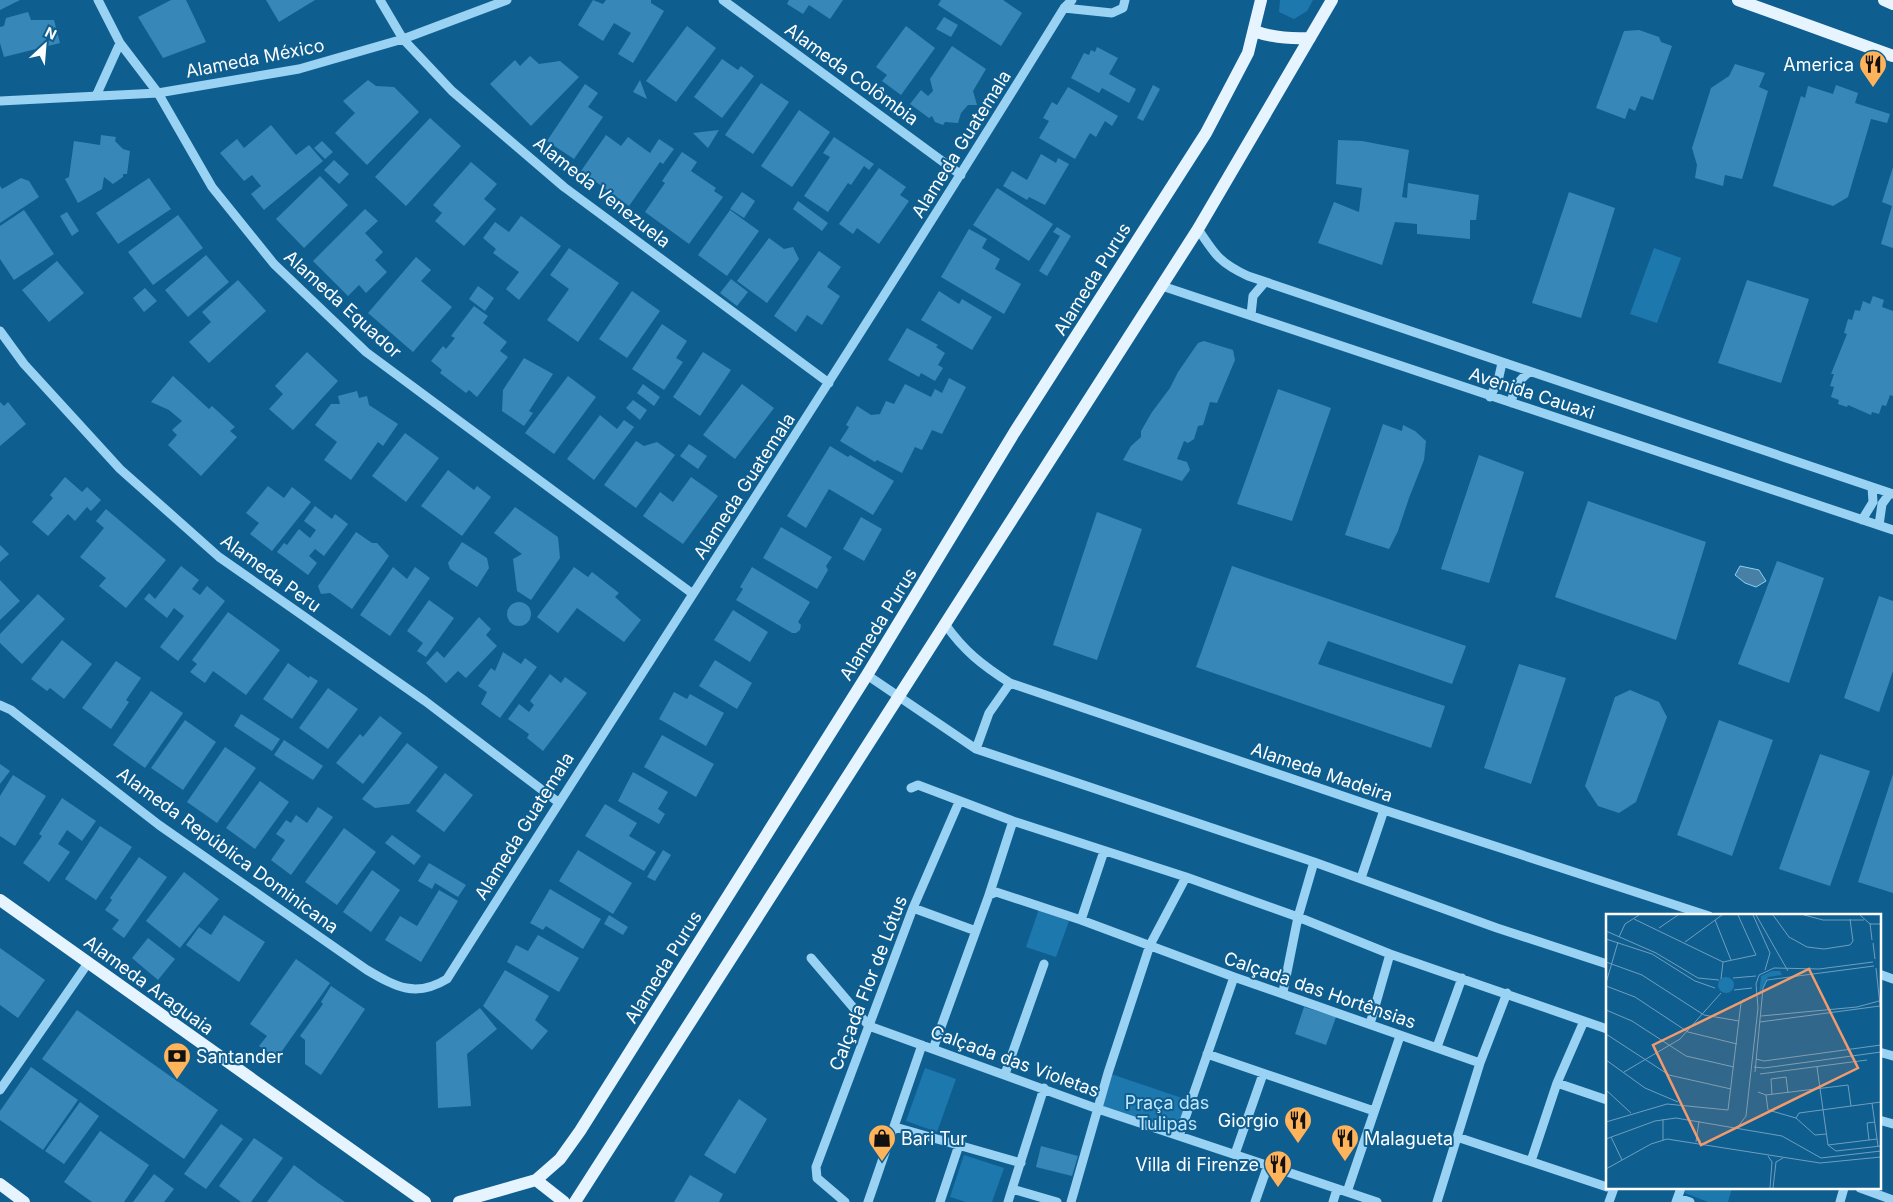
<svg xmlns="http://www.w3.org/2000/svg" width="1893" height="1202" viewBox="0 0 1893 1202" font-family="Inter,sans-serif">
	<rect width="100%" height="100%" fill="#0f5e90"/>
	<path fill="#1d78ae" d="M1280,0H1313L1307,11L1294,19L1279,12Z
		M1654,248L1681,258L1657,323L1630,314Z
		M1039,909L1069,921L1056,957L1026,947Z
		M925,1068L956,1079L937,1132L906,1121Z
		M1108,1073L1191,1101L1179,1136L1098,1109Z
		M964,1155L1004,1168L992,1202H966L950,1197Z
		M1686,1188H1732L1728,1202H1708L1685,1193Z"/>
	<path fill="#4780a4" stroke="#8ad0f7" d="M1740,566L1759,570L1766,581L1756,587L1745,583L1735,575Z"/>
	<path fill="#3788b9" d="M0,0H20L0,10Z
		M171,0H186L206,42L163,58L138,17Z
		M266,0H315L279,22Z
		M593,0L603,4L606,0H651V3L664,11L633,63L618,54L631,33L614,23L603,41L578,25Z
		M789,0H843L830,19L809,5L803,14L787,4Z
		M941,0H1003L1022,13L1001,46L938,5Z
		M28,12L31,20H54L60,43L4,57L0,43V27L4,26L6,18Z
		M944,17L958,25L951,37L936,29Z
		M687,26L716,48L676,102L646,81Z
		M906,26L935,48L901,95L882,81L887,75L876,67Z
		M1639,30L1659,37L1661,42L1672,46L1653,100L1641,96L1635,111L1629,108L1625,119L1596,108L1624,31Z
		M952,46L986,69L973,91L977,105H968L961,113L958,123L945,122L943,125L935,122L932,116L929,118L910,104L921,90L928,96L933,91L930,79Z
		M1097,47L1118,58L1109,74L1136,89L1129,103L1102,88L1099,93L1071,78L1084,53L1089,55L1091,50L1095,52Z
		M530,56L539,64L560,61L579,77L531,126L490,84L515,60L520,66Z
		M722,59L738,70L741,66L754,76L722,118L694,97Z
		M1735,64L1765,73L1759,87L1768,91L1742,179L1725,175L1723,186L1695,178L1697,165L1692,148L1711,88L1729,76Z
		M368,80L376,86L394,87L419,112L367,165L335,133L355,113L343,101Z
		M640,80L647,99L633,92Z
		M761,83L789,102L753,154L725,135Z
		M585,84L598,93L588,107L603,117L574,159L547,141Z
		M1153,85L1160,89L1143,121L1137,118Z
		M1836,85L1858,93L1855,103L1890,114L1887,123L1871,119L1848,197L1833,206L1773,186L1801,96L1805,98L1808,86L1833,94Z
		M1068,87L1118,116L1112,126L1105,121L1096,137L1090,133L1075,159L1039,138L1049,121L1043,118L1052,102L1057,105Z
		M799,110L830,132L792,187L761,166Z
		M430,118L461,146L406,206L375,177Z
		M271,125L296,155L309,145L323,161L264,210L251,194L261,186L252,175L244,181L220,153L237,139L244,148Z
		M719,130L708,148L693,133Z
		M101,135L116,137L115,141L123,149L130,151L127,174H123V177L113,184L104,177L102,189L78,203L65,179L69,177L74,141L100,145Z
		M606,135L621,146L628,137L650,153L659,139L674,149L663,164L660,162L629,206L581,171Z
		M834,137L874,164L869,170L864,166L851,185L848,183L828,212L804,196L830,157L823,153Z
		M1338,140L1362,141L1409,150L1402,197L1407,198L1408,183L1479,195L1476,220H1470V239L1417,234V224L1395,222L1382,265L1318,243L1334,202L1359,212L1362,188L1336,184Z
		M322,141L333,152L325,159L314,148Z
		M682,152L697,162L691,171L716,188L714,191L723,197L689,244L645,212L665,183L662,181Z
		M1041,154L1056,163L1058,158L1069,164L1045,205L1029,197L1027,200L1003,186L1012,171L1027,180Z
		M334,160L349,174L339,184L324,170Z
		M471,162L497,184L484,199L496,209L464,246L435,221L442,213L433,205Z
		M1893,167V248L1881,244L1892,206L1882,202Z
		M879,168L906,187L900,195L909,201L879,244L857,228L853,234L839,224Z
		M320,176L348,205L304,248L276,219Z
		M21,178L29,181L39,197L0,223V186L2,189Z
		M149,178L171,209L118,244L96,213Z
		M997,188L1053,224L1029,261L973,225Z
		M742,192L755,201L744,218L730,209Z
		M1569,192L1615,208L1581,318L1532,303Z
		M798,201L828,223L822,231L793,209Z
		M365,209L378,221L365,233L383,252L375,260L387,272L366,293L359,285L348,296L313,261Z
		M24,210L54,254L14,280L0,259V226Z
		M730,210L759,231L727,276L698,255Z
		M67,212L79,231L72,236L60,216Z
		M178,215L203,248L153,285L128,252Z
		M521,216L561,246L519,300L506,289L519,272L493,253L496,249L483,238L495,222L509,232Z
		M1057,227L1071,236L1047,276L1039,271L1060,236L1053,232Z
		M969,229L987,239L982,248L1000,259L995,269L1021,284L1004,314L941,277Z
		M769,238L784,249L793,247L799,259L767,303L737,281Z
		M569,248L619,283L578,342L547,320L569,289L550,275Z
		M819,251L841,267L827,287L840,296L822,325L807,315L796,332L774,316Z
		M206,255L229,282L188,317L165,290Z
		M416,257L431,270L421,281L452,307L413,352L368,313Z
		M57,261L84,293L49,322L22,290Z
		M731,279L748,292L737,306L720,293Z
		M238,280L266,311L209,363L189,342L211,322L202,312Z
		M1747,280L1809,299L1781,383L1718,363Z
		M478,286L494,298L485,311L469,299Z
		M145,288L157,301L144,312L133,298Z
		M632,291L660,311L627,358L599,339Z
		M939,291L959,304L962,299L992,317L972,350L921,320Z
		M1873,296L1884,300L1882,307L1893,311V396L1890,395L1886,406L1882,405L1879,414L1872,412L1871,415L1848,405L1847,407L1838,404L1839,400L1831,397L1834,387L1830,386L1834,374H1831L1847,334L1844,333L1848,319L1852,320L1855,310L1860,311L1863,301L1870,304Z
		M474,306L488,316L483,323L507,342L500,351L508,357L477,397L469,390L466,393L440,373L442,370L431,361L443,346L446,349L455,338L451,336Z
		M662,324L687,341L676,358L683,362L664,390L632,369Z
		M907,328L938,345L936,347L945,353L938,365L943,368L935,381L921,373L919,377L888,360Z
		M1204,341L1233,350L1235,360L1217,403L1210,402L1203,425L1198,426L1194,439L1188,443L1184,441L1177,459L1187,462L1190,470L1182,481L1123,460L1131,446L1141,437V431L1152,412L1170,388L1178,372L1198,343Z
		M307,352L338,381L293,430L269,409L283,394L275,386Z
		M703,352L731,370L700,416L673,397Z
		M524,358L553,374L529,411L533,413L524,426L502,411L503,390Z
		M173,376L209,409L212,406L235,427L230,431L237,437L201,476L168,445L177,435L172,430L182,421L169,410L151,402Z
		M568,376L596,397L554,454L525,433Z
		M949,378L966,387L942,434L932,430L922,450L915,447L902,473L877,460L875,462L840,441L849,427L846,425L857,406L871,415L880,414L886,401L894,404L905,384L931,397L935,389L942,393Z
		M643,384L660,397L654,406L637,393Z
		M742,384L774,408L735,459L703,435Z
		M1278,389L1331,408L1292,521L1237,504Z
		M357,391L359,398L367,396L369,405L398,424L383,446L378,442L351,480L324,460L337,442L315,425L331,404H340L338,396Z
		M633,400L647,410L640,420L626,408Z
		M0,402L4,406L8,402L26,424L0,446Z
		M600,415L617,429L624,420L634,427L594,480L567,459Z
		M1383,424L1402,431L1403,425L1415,431L1426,441L1424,460L1409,498L1398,531L1389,549L1345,535Z
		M405,433L439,458L406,502L372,476Z
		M636,441L644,446L657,442L675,455L636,508L604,485Z
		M689,444L707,456L698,469L680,456Z
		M830,446L848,457L850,455L894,481L873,515L829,489L806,528L787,516Z
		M1479,455L1524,472L1489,583L1441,569Z
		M448,470L474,490L477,486L491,497L462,536L421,506Z
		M65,477L82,492L87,487L101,500L91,511L87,507L75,521L68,514L48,536L32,522L53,498L50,495Z
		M691,477L718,496L683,544L643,516L660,492L673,502Z
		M268,486L284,498L292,487L311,502L272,551L250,534L259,523L246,513Z
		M1588,501L1706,542L1676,640L1555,597Z
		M315,506L332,519L335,514L348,524L324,556L315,549L309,556L317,563L308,575L277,552L284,543L287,545L299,529L310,538L316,530L304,521Z
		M515,507L558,537L560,558L531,600L517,591L513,559L522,554L494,533Z
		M106,509L166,560L126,608L99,586L106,578L80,557L104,528L96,521Z
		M1097,512L1142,529L1097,660L1053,645Z
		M861,517L882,529L864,561L843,549Z
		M781,527L832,557L826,566L828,570L817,589L763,558Z
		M356,532L372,543H377L389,556L352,609L330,593L321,594L318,586Z
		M462,542L487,558L489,568L477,587L450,569L448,563Z
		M0,545L9,554L0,562Z
		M1777,561L1824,578L1789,683L1738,664Z
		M181,566L199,580L192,589L200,595L207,586L225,601L178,661L160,647L184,616L174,608L167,618L144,599L149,593L155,599Z
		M1232,566L1466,646L1452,684L1328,641L1318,664L1445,706L1431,748L1196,667Z
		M393,567L407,579L415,567L430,578L390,636L360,615Z
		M574,567L588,577L592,572L619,593L615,597L641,620L624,642L577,608L558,633L537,617Z
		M752,567L810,602L798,622L801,625L800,630L796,633H792L736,600L743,589L740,587Z
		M0,580L20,601L0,620Z
		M38,594L65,619L22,664L0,643V634Z
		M1879,596L1893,601V671L1879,712L1844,698Z
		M429,600L454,618L426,657L417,651L423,643L407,631Z
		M507 614a12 12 0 1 1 24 0a12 12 0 1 1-24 0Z
		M733,610L768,632L750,662L714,640Z
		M228,612L280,650L246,695L213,671L205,683L190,672L197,664L192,660Z
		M479,617L491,629L486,635L497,646L466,678L458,671L446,683L426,663L437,651L444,658Z
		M62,640L92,664L64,699L50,688L47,691L31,679Z
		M503,652L521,664L525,658L537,667L500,718L481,704L487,692L478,686L491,668L495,671Z
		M715,660L752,683L737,709L699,686Z
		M116,661L141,678L126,700L129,702L111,729L82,708Z
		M288,663L309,678L310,676L318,681L292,719L263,699Z
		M1519,664L1566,678L1531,784L1484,768Z
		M550,674L561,683L565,677L587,693L543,751L527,738L529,734L508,719L519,704L529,712L534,705L530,701Z
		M328,688L358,709L328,749L299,728Z
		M1630,690L1659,702L1667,717L1636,802L1619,813L1598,806L1585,786L1615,697Z
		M151,691L183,713L145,768L113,745Z
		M674,692L687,699L690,694L724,713L706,746L659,719Z
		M241,714L280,739L272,751L234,726Z
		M380,716L402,733L363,784L336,763L360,734L363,737Z
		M185,720L216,742L183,790L151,768Z
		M1719,720L1773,740L1732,856L1677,835Z
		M662,735L714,764L696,797L644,767Z
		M284,740L323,766L313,780L274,755Z
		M407,743L438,767L409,804L375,808L362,799Z
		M225,747L256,768L217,823L187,802Z
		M1820,754L1870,771L1830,886L1779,869Z
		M0,764L10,771L0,784Z
		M633,772L668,792L658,809L665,814L659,824L618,801Z
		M445,773L473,795L444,832L416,811Z
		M1893,774V893L1858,882Z
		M13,775L46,796L15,846L0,836V796Z
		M260,781L289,802L255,849L226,828Z
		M62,798L96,821L82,841L67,830L58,844L70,852L49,882L23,863L42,836L39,834Z
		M605,804L637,823L629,836L656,852L644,871L585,836Z
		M318,807L333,817L291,875L271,860L285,840L276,834L286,820L291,823L296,815L307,823Z
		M100,826L132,847L96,900L65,879Z
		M344,828L376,852L337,905L305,882Z
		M392,835L421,856L414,865L385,843Z
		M578,850L632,883L613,914L559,881Z
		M663,850L671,855L655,881L647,877Z
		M139,857L167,877L124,938L112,929L119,920L105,910L112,900L110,898Z
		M429,863L466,885L458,897L435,883L432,889L418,881Z
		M372,870L400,890L371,932L343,912Z
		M184,872L219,899L180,948L146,921Z
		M550,889L601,919L583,949L546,926L543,930L530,923Z
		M439,890L458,901L421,962L385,940L400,916L417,926Z
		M224,915L265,942L239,982L186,945L199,927L211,935Z
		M609,915L628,927L623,935L604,924Z
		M538,935L579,958L559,992L507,962L516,945L528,951Z
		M148,938L175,959L158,980L132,958Z
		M0,948L45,980L18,1018L0,1005Z
		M296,959L330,983L277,1058L259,1046L267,1036L250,1024Z
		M505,970L549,996L535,1020L548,1031L532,1050L483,1006Z
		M331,986L365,1009L321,1075L305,1064V1040L300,1036L323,1004L321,1002Z
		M1304,1007L1336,1017L1326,1045L1295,1034Z
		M480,1008L497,1029L467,1054L471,1106L438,1108L436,1042Z
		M77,1010L218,1110L184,1159L42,1059Z
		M31,1067L78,1100L43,1150L0,1120V1111Z
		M739,1099L767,1119L735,1174L704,1155Z
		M80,1102L99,1116L64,1164L45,1151Z
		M221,1124L243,1139L206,1189L184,1174Z
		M100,1131L149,1165L124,1202H92L64,1182Z
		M254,1138L283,1158L251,1202H241L219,1186Z
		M1041,1146L1078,1156L1072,1176L1036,1167Z
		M294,1165L318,1183L345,1202H267Z
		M154,1174L174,1189L164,1202H133Z
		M690,1175L723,1194L719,1202H674Z"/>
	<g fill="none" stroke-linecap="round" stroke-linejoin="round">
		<path stroke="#99d2f3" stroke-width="9" d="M98,0L120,43L158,93L212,187L274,264L366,352L693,594
			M380,0L403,39L452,91L564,187L829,383
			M723,0L961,175
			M1064,8L1112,13L1123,8L1125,0
			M96,96L120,43
			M0,101L158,93L299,69L403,39L507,0
			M1198,229C1215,255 1220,263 1248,276L1893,494
			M1162,286L1893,530
			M1251,315L1253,296L1265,282
			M0,331L24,364L120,469L219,557L425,701L558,802
			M1490,397L1498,381L1502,363
			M1512,403C1512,389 1518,381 1529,372
			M1862,520L1873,502L1872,487
			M1879,525L1882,504L1890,493
			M945,624C964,651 982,665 1010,683L1384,810L1709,916
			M867,675L976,749L1314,862L1497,928L1607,964
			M0,705L11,710L159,825L367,970C396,987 416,998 447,979C652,655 863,334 1064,8L1072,0
			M976,749L989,713L1010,683
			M911,788L918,785L1013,821L1186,877L1298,917L1390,954L1607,1029
			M1361,878L1384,810
			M989,895L1013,821
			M913,908L976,931
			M1081,920L1104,851
			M811,958L869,1026L1098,1109L1377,1202
			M1879,974L1893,979
			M1283,992L1298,917L1314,862
			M1370,1024L1390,954
			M1437,1047L1462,978
			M933,1049L989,895L996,892L1081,920L1234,977L1480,1063
			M1879,1052L1893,1056
			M1207,1054L1374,1111
			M1005,1074L1044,964
			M1557,1083L1607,1100
			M1044,1088L1012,1189L1057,1202
			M0,1090L88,963
			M1879,1120L1893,1124
			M895,1127L1021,1163
			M1179,1136L1234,977
			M1457,1137L1607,1187
			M1235,1154L1263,1074
			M1531,1161L1557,1083L1584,1021
			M1860,1188L1893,1200
			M1347,1192L1400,1036
			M1678,1198L1690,1202
			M845,1202L817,1178L816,1167L913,908L959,802
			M868,1202L922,1045
			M940,1202L959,1145
			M1008,1202L1012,1189
			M1071,1202L1108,1073L1150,945L1186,877
			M1255,1202L1268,1165
			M1333,1202L1337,1189
			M1437,1202L1480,1063L1507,993
			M1609,1202L1614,1188
			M1676,1202L1681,1188
			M1840,1202L1844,1188"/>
		<path stroke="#e5f4ff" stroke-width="12" d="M1738,0L1893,56
			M1884,0L1893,4
			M1254,31C1273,38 1290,39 1310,38
			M0,900L425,1202
			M536,1180L564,1202
			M0,1184L24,1202
			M459,1202L536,1180L560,1159L580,1131L867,675L1014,433L1206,133L1248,53L1261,0
			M575,1202L1198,229L1332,0"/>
	</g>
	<defs>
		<g id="restaurant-pin" transform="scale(1.4375)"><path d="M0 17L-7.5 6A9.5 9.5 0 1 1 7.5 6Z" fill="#ffb35b" stroke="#0f5e90"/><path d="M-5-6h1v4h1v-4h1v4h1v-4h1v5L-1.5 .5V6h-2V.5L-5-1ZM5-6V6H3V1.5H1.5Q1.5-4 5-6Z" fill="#111"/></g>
		<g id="bank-pin" transform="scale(1.4375)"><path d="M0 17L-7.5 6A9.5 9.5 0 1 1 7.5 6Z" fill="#ffb35b" stroke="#0f5e90"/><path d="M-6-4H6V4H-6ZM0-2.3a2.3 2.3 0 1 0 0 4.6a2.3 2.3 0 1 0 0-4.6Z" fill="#111"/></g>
		<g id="shop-pin" transform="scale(1.4375)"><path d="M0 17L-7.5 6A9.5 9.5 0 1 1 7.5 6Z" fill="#ffb35b" stroke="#0f5e90"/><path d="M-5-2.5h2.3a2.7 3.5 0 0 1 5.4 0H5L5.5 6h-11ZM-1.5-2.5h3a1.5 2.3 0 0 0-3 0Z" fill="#111"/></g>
	</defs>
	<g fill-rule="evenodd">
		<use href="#restaurant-pin" x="1873" y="64"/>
		<use href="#bank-pin" x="177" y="1056"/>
		<use href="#restaurant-pin" x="1298" y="1120"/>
		<use href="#shop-pin" x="882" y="1138"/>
		<use href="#restaurant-pin" x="1345" y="1138"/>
		<use href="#restaurant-pin" x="1278" y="1164"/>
	</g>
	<g text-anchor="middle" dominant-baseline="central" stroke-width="4" stroke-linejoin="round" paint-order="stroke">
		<g font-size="18" fill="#fff" stroke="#0f5e90">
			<text transform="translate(255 58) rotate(-11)">Alameda México</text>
			<text transform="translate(852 74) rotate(36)">Alameda Colômbia</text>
			<text transform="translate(961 144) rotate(-58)">Alameda Guatemala</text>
			<text transform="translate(602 192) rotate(38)">Alameda Venezuela</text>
			<text transform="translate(1092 279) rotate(-58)">Alameda Purus</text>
			<text transform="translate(343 304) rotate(42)">Alameda Equador</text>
			<text transform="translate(1532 393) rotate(18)">Avenida Cauaxi</text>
			<text transform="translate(744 486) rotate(-57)">Alameda Guatemala</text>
			<text transform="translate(271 573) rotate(36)">Alameda Peru</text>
			<text transform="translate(878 624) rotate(-58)">Alameda Purus</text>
			<text transform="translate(1322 772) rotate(19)">Alameda Madeira</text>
			<text transform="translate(524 826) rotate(-58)">Alameda Guatemala</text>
			<text transform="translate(228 850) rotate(36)">Alameda República Dominicana</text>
			<text transform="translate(663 967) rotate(-58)">Alameda Purus</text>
			<text transform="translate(868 983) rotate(-69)">Calçada Flor de Lótus</text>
			<text transform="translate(149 985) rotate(36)">Alameda Araguaia</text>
			<text transform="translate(1320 990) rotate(19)">Calçada das Hortênsias</text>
			<text transform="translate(1015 1061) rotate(20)">Calçada das Violetas</text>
		</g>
		<g font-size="18" fill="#fff" stroke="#0f5e90" text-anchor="end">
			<text x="1854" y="64">America</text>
			<text x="196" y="1056" text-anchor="start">Santander</text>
			<text x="1279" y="1120">Giorgio</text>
			<text x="901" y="1138" text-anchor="start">Bari Tur</text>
			<text x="1364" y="1138" text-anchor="start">Malagueta</text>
			<text x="1259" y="1164">Villa di Firenze</text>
		</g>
		<g font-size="18" fill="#c1e7fe" stroke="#0f5e90">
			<text x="1167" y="1102">Praça das<tspan x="1167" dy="21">Tulipas</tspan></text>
		</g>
	</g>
	<g transform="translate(1606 914)">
		<rect width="275" height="275" fill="#0f5e90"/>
		<path d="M166,57H174L176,61L162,63L153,81L155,62ZM112 71a8 8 0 1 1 16 0a8 8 0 1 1-16 0Z" fill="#1d78ae"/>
		<path fill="none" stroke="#6f9ebc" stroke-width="1" d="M147,1L164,39L159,56M150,1L182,57M167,1L183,23L201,33L218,35L244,31L247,27L244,5M198,1L217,6H258M254,1L264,10H275M28,5L117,48L150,41L132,1M109,6L125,46M264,9L266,26M53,14L72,1M0,17L50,39L92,64L113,66M13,23L19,10L33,1M0,25L46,40L89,67L109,74M79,28L116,1M267,29L269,45M0,48L36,61L98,101L133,107M270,54L275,100M127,64L150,62M115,65L117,48M0,69L12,28M0,72L29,83L82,118L131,130M128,76L146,74M0,96L26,107L80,142L128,153M155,102L251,93L273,87M154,108L274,92M0,120L63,161L125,175M150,145L158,147L275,131M0,146L39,174L72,188M148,153L158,154L275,138M211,153L222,231M18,158L74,125L115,79M149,158L157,74L161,66L268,52M154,160L261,146M0,176L25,199M152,178L160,181L242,171L245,192M160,181L162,196L190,204L209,221L220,220M166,181L165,165L180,163L182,179M266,189L272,232M190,204L193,199L275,188M0,208L61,190L122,196L135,89L140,86H137L135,89M131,214L140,202L152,94L150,70L153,61L168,54L213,55L267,48M5,223L16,246M0,225L49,207L70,204L176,222L215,244L275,237M57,226V205M263,226L261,209L269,208M90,228L93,207M222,231L230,237L275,232M222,231L271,225M162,242L166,248L164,274M0,255L45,230L61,225L214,249L275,243M167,274L170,248L177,244"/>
		<path fill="#f19b6d" fill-opacity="0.15" stroke="#f19b6d" stroke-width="2.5" d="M203,55L252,154L95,231L47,131Z"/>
		<rect width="275" height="275" fill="none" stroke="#fff" stroke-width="2.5"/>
	</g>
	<g transform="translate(45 45) rotate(26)" stroke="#0f5e90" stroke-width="4" paint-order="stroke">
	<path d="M0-4L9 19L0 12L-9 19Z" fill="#ffffff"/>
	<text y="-8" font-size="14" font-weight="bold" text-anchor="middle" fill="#ffffff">N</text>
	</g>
</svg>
